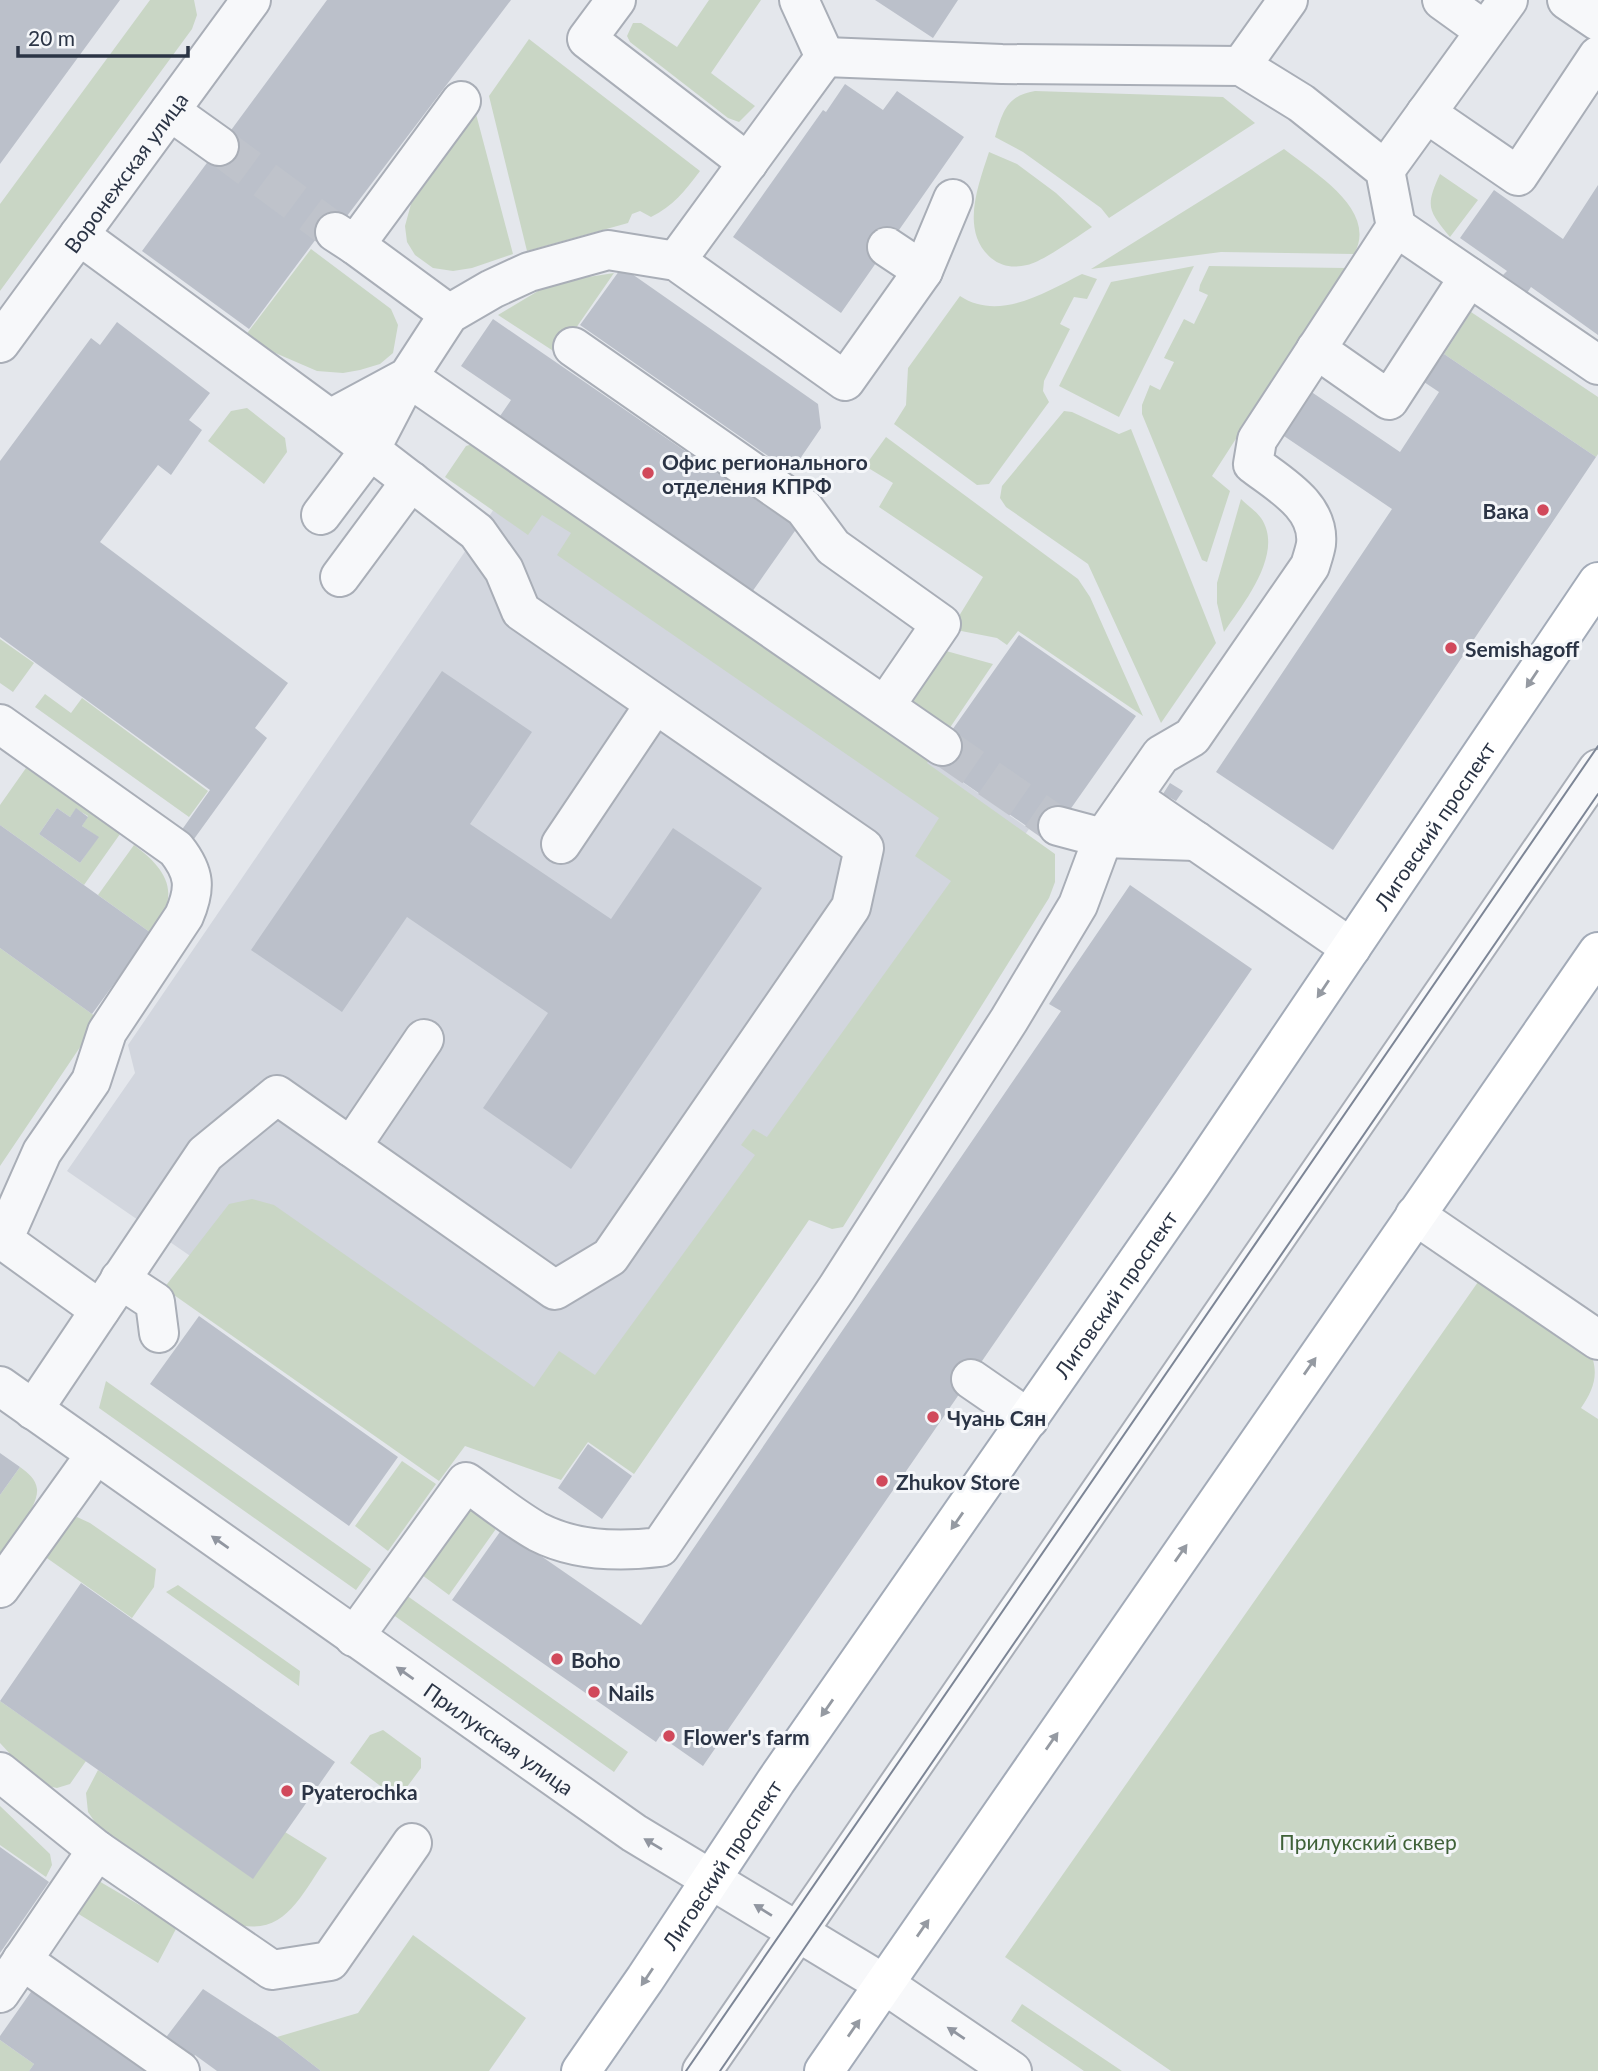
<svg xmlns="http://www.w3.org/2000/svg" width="1598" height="2071" viewBox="0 0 1598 2071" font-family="Lato,sans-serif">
	<rect width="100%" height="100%" fill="#e4e7ec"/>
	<path fill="#d2d6de" d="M509,487L931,760L1029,829L560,1477L463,1444L67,1171L135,1073L128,1045Z"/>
	<path fill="#c9d6c5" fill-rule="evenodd" d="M150,0H194L197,15L192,29L0,291V204Z
		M709,0H761L711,73L755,106L739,122L728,118L630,42L627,36L633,23H641L677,47Z
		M529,39L700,171C685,191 673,206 651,217L640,211L632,214L628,223L527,251L489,96Z
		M1035,91L1223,97L1255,123L1109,218L1101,208L1023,152L995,137C1003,112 1006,96 1035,91Z
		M476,114L513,254L472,268L453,271L433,268L415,255L407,242L405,226L411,204Z
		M1284,149C1313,172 1379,210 1354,254L1221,252L1091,269Z
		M989,152L1017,164L1056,193L1092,227C1077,237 1042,262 1027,265C1014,268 1002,267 991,258C960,231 978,186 989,152Z
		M1440,174L1478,200L1450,237C1428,210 1425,207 1440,174Z
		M311,249L391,309L398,325L393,353L380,364L360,370L343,373L317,371L266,349L245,336Z
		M1194,266L1119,417L1059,386L1111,282Z
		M1209,266L1346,268L1212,476L1230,491L1207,562L1202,560L1142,414V405L1150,385L1160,390L1174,362L1164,358L1184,319L1194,324L1208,295L1199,291L1200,285Z
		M614,273L558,354L498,315L538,291L563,281Z
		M1082,274L1097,279L1087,299L1074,297L1060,324L1070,329L1044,381L1043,391L1049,402L989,484L977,485L894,424L906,405L908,368L960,296C999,322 1046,292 1082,274Z
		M1471,312L1598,397V454L1596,457L1444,354Z
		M247,408L285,438L287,452L264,484L208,441L231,411Z
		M1064,411L1072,412L1119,434L1131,429L1216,643L1161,723L1088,564L1006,507L1000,498L1002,486Z
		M886,437L1078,579L1090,597L1143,716L1018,631L1007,645L997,638L951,629L983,577L879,507L893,483L865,466Z
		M476,443L932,755L927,763L1055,854V882L1049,898L843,1227L832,1229L809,1220L634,1474L588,1442L561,1480L465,1446L439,1481L164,1288L229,1204L252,1199L274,1205L534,1387L559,1351L595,1375L755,1155L741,1145L753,1129L767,1137L951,881L915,856L939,818L557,555L571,533L542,515L528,535L445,477L466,446Z
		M1241,499C1247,505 1256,511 1261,518C1285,553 1243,604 1224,632L1217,603V583Z
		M0,639L34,663L13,692L0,683Z
		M939,649L993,664L947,732L907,703Z
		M45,694L71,713L82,698L208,791L189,817L35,707Z
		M26,768L120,834L84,885L0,825V805ZM57,808L70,817L76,809L88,816L82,826L98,837L80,863L39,834Z
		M134,845C154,860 177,881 165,909C162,917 155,925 151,933L98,895Z
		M0,948L99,1019L0,1166Z
		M1478,1282L1593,1360C1598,1378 1592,1392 1581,1408L1598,1419V2071H1171L1005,1957Z
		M106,1381L371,1569L356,1590L99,1408Z
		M402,1461L436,1484L388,1551L355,1526Z
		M20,1467C28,1473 36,1479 37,1489C39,1507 10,1539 0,1553V1495Z
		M470,1507L498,1526L449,1595L422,1575Z
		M77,1517L90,1523L156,1569L154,1587L132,1618L44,1556L65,1523Z
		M178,1585L300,1671L299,1686L166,1592Z
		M406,1595L628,1752L614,1772L392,1614Z
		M0,1701L86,1761L70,1784L57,1788L38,1784L0,1743Z
		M383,1730L421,1758V1768L401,1795L395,1797L350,1763L370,1735Z
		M98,1770L253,1878L285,1832L327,1858C300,1896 284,1941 229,1922L104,1835L88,1812L86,1793Z
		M0,1806L50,1854L52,1865L46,1877L0,1845Z
		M92,1877L177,1927L158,1963L77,1913Z
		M413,1935L526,2018L489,2071H321L277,2037L358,2013Z
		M1022,2004L1122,2071H1084L1011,2021Z
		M0,2040L34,2064L29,2071H0Z"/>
	<path fill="#bbc0ca" d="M0,0H120L0,164Z
		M327,0H511L328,241L319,235L249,329L142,251Z
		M875,0H958L933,38Z
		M845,84L883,110L897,91L964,137L841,313L733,237L823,110L826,112Z
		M1598,185V335L1531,287L1527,293L1503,275L1507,271L1460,238L1494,190L1563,239Z
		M622,267L818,404L821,428L791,472L580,325Z
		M493,319L797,528L752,592L498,419L511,400L461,366Z
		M117,322L210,393L189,420L202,430L171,475L158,465L100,542L288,683L255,728L267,738L194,839L181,831L210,790L0,637V461L91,338L100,345Z
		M1444,354L1596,457L1333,850L1216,772L1392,509L1281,434L1310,391L1400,452L1439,392L1424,382Z
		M1019,635L1136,716L1048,841L931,760Z
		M442,671L532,732L470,824L611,919L673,828L762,888L571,1169L483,1108L548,1013L407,917L342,1012L251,950Z
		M1170,783L1183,791L1176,801L1163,794Z
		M57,808L70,817L76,808L88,817L82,826L99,837L80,863L39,834Z
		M0,825L151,933L92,1014L0,948Z
		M1130,885L1252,969L703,1766L660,1736L656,1742L452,1600L502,1529L641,1625L1061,1011L1049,1004Z
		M199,1316L398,1457L349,1526L150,1384Z
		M588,1444L632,1476L602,1519L558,1488Z
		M0,1453L20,1467L0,1495Z
		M81,1583L335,1762L253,1879L0,1701Z
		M0,1847L49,1882L0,1953Z
		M33,1989L149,2071H29L34,2064L0,2040V2036Z
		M203,1989L277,2037L321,2071H217L195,2055L191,2061L164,2040Z"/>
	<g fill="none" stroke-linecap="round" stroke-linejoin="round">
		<path stroke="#bfc3cb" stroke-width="38" stroke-dasharray="38 19" stroke-linecap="butt" d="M219,146L335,232
			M942,746L1058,826"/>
		<g stroke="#a9aeb7" stroke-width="42">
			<g id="minor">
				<path d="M616,0L587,39L748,163"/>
				<path d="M799,0L825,57"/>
				<path d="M1442,0L1485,31"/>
				<path d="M1567,0L1598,21"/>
				<path d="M1241,66L1288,0"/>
				<path d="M170,111L219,146"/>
				<path d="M1426,113L1518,176L1598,56"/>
				<path d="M1385,170L1508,0"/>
				<path d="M1396,227L1598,365"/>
				<path d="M335,232L355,245L461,101"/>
				<path d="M355,245L449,314"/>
				<path d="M887,247L923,271"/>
				<path d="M676,261L825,57"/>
				<path id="s1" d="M0,343L251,0"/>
				<path d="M573,347L804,508L833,547L941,624L885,706"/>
				<path d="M1316,349L1389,400L1469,277"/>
				<path d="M330,419L408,377L449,314L492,289L529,272L608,250L676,261L845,381L923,271L953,199"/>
				<path d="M321,515L370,450L408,377L942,746"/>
				<path d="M340,577L411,481"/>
				<path d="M0,724L176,849C195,873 196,888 184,916L107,1032L91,1081L42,1152L3,1240L100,1310"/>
				<path d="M1132,797L1351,948"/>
				<path d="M1058,826L1103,838L1196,841"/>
				<path d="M561,844L655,704"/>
				<path d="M351,1147L424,1039"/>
				<path d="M1415,1215L1598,1340"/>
				<path d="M120,1279L155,1302L159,1333"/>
				<path d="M971,1379L1029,1419"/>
				<path id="s2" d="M0,1386L634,1833L884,1984L1012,2071"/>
				<path d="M33,1410L205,1154L277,1095L555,1290L610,1257L851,907L864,848L521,611L504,570L477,532L330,419L79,235"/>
				<path d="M0,1588L96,1454"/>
				<path d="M354,1637L466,1482C489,1498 513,1518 538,1532C575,1551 620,1552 660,1547L837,1288L1009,1020L1078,905L1103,838L1161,755L1192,737L1310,566C1312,559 1315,551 1316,544C1320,506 1279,484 1253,464L1257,440L1396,227L1385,170L1301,103L1241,66L1002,64L825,57"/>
				<path d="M0,1772L97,1850L272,1970L330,1961L412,1843"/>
				<path d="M22,1960L180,2071"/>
				<path d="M0,1993L97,1850"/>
				<path d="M702,2071L1598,769"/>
			</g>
		</g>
		<g stroke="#a3abb8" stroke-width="42">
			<g id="major">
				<path id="s3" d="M581,2071L645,1979L776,1781L1192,1183L1598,582"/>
				<path d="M824,2071L1598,952"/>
			</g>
		</g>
		<use href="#minor" stroke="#f7f8fa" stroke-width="38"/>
		<use href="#major" stroke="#fff" stroke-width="38"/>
		<path stroke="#7d8696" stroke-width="2" d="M686,2071L1598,746
			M720,2071L1598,794"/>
	</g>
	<defs><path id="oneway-solid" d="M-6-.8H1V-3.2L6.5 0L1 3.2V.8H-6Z" transform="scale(1.75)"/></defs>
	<g fill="#959aa2">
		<use href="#oneway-solid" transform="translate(1532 679) rotate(124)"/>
		<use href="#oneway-solid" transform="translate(1323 989) rotate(124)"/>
		<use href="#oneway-solid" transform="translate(1310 1366) rotate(-55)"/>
		<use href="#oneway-solid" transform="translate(957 1521) rotate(125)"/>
		<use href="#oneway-solid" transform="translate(1181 1553) rotate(-55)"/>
		<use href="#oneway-solid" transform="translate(827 1708) rotate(125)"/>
		<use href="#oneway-solid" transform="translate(1052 1741) rotate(-55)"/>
		<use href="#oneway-solid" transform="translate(923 1928) rotate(-55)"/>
		<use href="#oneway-solid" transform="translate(647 1977) rotate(124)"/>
		<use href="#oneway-solid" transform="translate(854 2028) rotate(-55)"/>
	</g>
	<g fill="#9196a0">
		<use href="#oneway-solid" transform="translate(220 1542) rotate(-145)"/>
		<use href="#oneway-solid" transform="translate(405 1673) rotate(-145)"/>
		<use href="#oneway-solid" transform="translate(653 1844) rotate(-149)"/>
		<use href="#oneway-solid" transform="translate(763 1910) rotate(-148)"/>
		<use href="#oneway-solid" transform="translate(956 2033) rotate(-146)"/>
	</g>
	<g fill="#d1495b" stroke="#f4f6f9" stroke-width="2.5">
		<circle cx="648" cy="473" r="7"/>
		<circle cx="1543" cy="510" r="7"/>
		<circle cx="1451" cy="648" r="7"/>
		<circle cx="933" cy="1417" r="7"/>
		<circle cx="882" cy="1481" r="7"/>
		<circle cx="557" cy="1659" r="7"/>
		<circle cx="594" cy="1692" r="7"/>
		<circle cx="669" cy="1736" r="7"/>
		<circle cx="287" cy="1791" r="7"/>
	</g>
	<g text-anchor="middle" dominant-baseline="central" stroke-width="6" stroke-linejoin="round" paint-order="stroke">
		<g font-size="21" fill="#2b3445" stroke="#f4f6f9">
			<text stroke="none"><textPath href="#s1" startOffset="212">Воронежская улица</textPath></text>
			<text stroke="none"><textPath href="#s3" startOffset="1510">Лиговский проспект</textPath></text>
			<text stroke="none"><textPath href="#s3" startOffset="943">Лиговский проспект</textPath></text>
			<text stroke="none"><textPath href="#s2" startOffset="611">Прилукская улица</textPath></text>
			<text stroke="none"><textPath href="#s3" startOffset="250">Лиговский проспект</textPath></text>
		</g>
		<g font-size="21" font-weight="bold" fill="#2b3445" stroke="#f4f6f9" text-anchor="start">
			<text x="662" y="461">Офис регионального<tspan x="662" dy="24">отделения КПРФ</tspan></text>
			<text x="1529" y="510" text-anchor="end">Вака</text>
			<text x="1465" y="648">Semishagoff</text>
			<text x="947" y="1417">Чуань Сян</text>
			<text x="896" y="1481">Zhukov Store</text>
			<text x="571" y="1659">Boho</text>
			<text x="608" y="1692">Nails</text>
			<text x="683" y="1736">Flower's farm</text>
			<text x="301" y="1791">Pyaterochka</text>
		</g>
		<g font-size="21" fill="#3f6138" stroke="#f4f6f9">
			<text x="1368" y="1841">Прилукский сквер</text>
		</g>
	</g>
	<path d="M18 46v10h170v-10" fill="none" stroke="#2b3445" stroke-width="3.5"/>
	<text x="28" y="46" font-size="21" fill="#2b3445" stroke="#f4f6f9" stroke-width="5" paint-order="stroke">20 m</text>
</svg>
